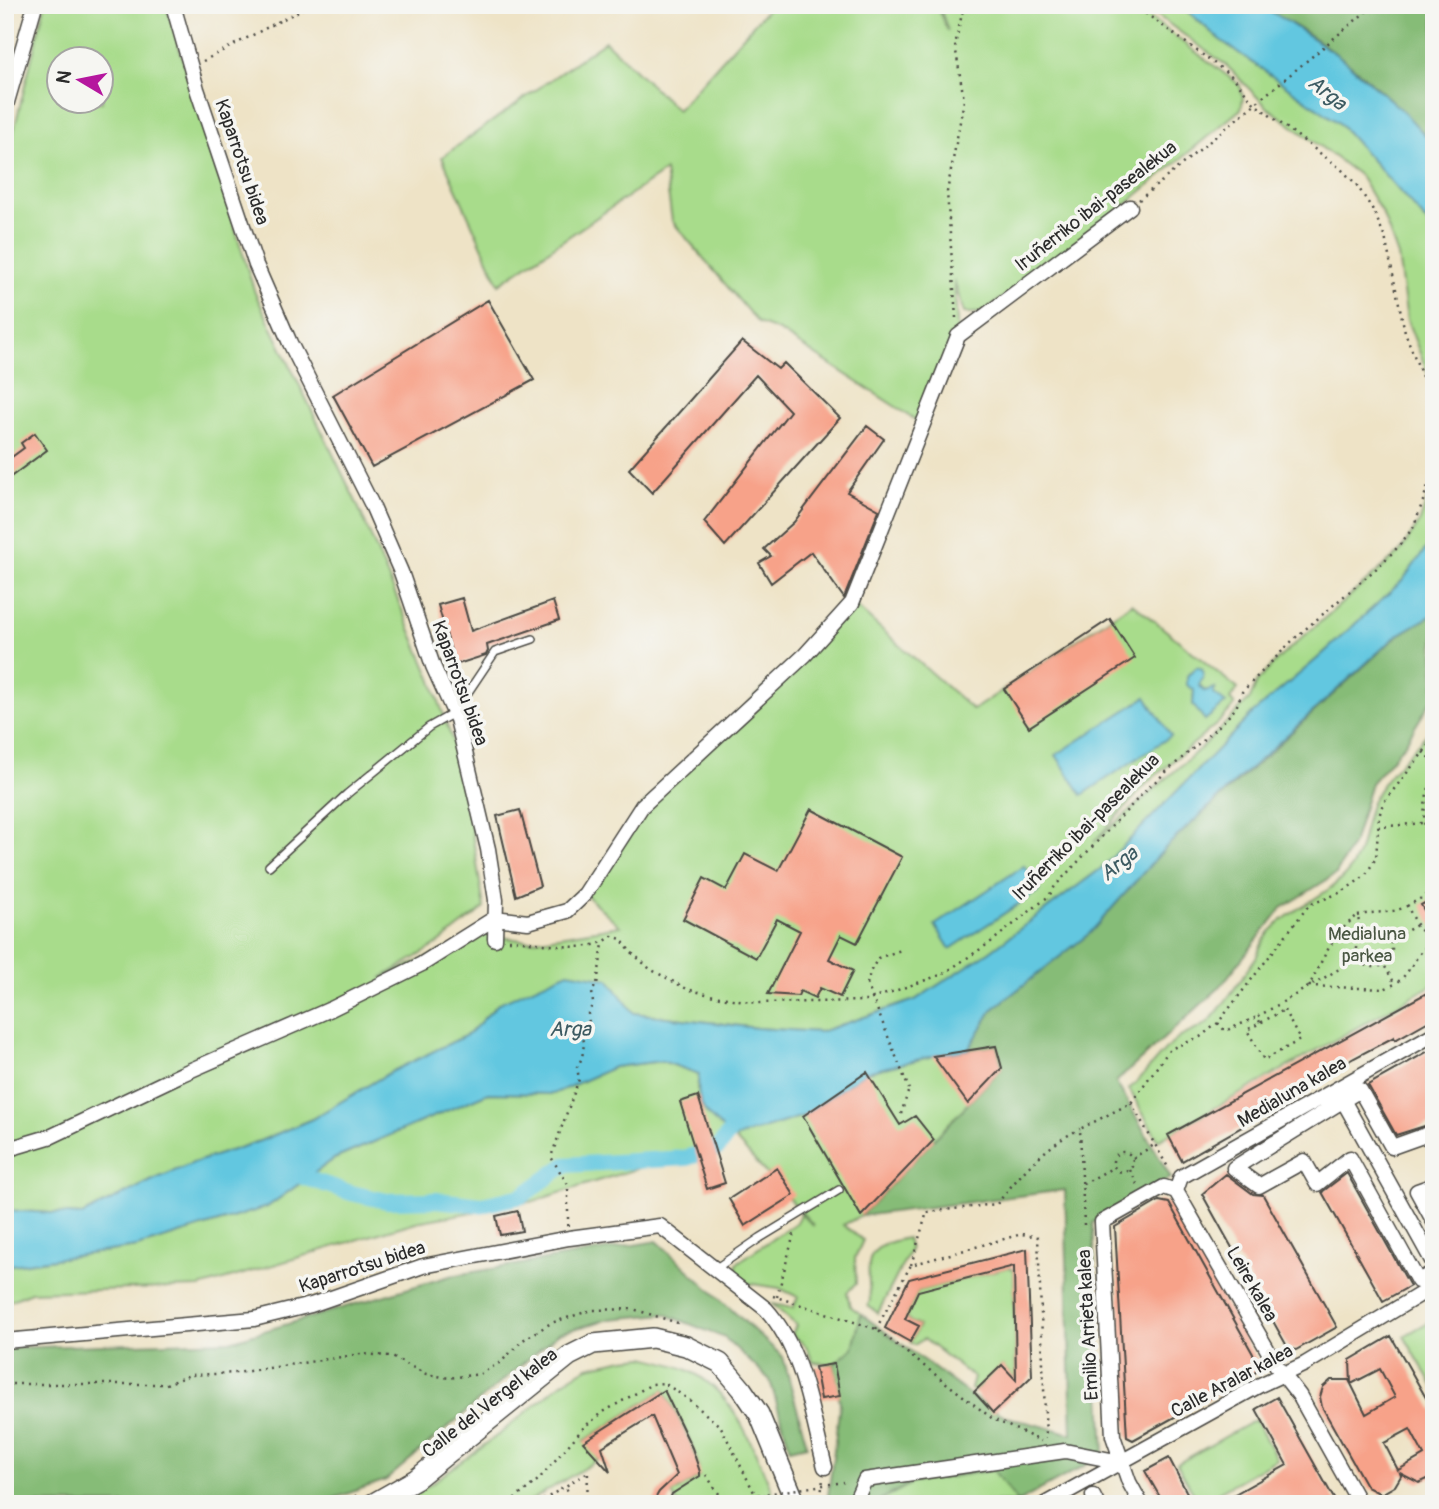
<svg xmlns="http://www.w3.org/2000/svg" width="1439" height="1509" viewBox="0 0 1439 1509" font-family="Pangolin,sans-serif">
	<rect width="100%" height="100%" fill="#f6f6f2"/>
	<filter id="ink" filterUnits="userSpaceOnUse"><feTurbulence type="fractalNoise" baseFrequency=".0143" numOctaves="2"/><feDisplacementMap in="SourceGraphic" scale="14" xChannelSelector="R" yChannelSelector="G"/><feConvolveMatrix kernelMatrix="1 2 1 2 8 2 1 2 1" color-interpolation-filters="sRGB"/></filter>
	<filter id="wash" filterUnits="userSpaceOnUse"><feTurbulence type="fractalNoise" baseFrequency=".00686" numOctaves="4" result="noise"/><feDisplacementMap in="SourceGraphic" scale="28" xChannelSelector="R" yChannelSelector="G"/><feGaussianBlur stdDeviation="1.57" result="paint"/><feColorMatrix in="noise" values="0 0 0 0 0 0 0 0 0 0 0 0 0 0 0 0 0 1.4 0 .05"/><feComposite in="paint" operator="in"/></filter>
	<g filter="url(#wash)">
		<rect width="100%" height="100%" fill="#eee3c6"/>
		<path fill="#a8dc8b" stroke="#6a845b" stroke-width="2" fill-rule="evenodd" d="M45,5H166L255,293L357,504L431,678L462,769L484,908L435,946L381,978L480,934L528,941L620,926L585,894L642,806L852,603L973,710L1132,603L1238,689L1230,699L1235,705L1218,723L1148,782L1094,842L1202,747L1250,699L1257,682L1279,658L1400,552L1420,521L1434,478V538L1402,581L1317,659L1253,713L1103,867L989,952L915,1000L820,1032L757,1028L634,1013L608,979L499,1003L469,1034L390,1073L312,1119L260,1141L194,1163L153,1180L82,1215L5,1210V166ZM60,60H102V102H60ZM1197,668L1199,684L1204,691L1215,689L1213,693L1193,702L1194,690L1187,676Z
			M771,5H936L948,31L939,5H1133L1240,85L1243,98L1241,109L1078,244L981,313H964L954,280L958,336L922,424L779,331L758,323L672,221L665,171L499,284L442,157L605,41L677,110Z
			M1143,5H1180L1219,39L1339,123L1427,222L1434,235V389L1407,320L1398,256L1383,215L1360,176L1267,107L1227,66Z
			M1434,726V984L1158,1140L1129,1089C1147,1074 1159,1052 1179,1038C1188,1032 1199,1030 1208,1022C1224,1007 1243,975 1257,956C1269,913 1320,904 1347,873C1367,849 1361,818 1377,792C1391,770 1416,747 1434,726Z
			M996,1046L1002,1068L861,1216L843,1225L863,1240L855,1258L856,1284L847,1292L850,1306L861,1314L853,1348L834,1364L813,1362L806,1346L792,1335L796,1325L772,1304L793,1308L798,1297L779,1288L746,1283L736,1273L737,1263L797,1222L800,1213L814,1226L734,1138L534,1201L416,1222L200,1287L31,1292L5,1303V1266L137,1247L267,1207L334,1159L488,1093L553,1094L614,1067L662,1061L699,1074L697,1089L803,1116L867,1072L933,1056Z
			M907,1238L910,1250L878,1313L868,1306L870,1300C868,1259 862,1247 907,1238Z
			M1009,1267L1014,1270L1016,1380L1002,1366L974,1392L971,1389L974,1378L924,1339L914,1345L910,1342L919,1326L905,1319L918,1291Z
			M1434,1319V1387L1404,1336Z
			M644,1357C660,1361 676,1364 690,1371C740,1396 756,1457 778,1504H678L672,1494L699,1477C700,1452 675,1413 664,1390L584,1441L599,1459L525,1504H403L502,1432L563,1382L588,1367L624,1359Z
			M1255,1420L1277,1459L1199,1503L1177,1464Z
			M993,1470L1018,1502L873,1504L912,1483Z"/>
		<path fill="#86bc77" stroke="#587451" stroke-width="2" d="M1256,5H1434V145C1384,89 1324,37 1256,5Z
			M1434,614V696L1404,745L1371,783L1354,841L1336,874L1282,908L1219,988L1116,1082L1171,1178L1093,1223L1104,1455L1018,1502L993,1470L912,1483L873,1504H827L840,1403L834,1364L853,1348L861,1314L974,1398L1007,1417L1072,1434L1065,1190L861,1216L1002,1068L996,1046L968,1050L993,1009L1090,933L1166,847L1397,636Z
			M657,1241L783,1357L807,1445L790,1449L770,1380L725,1338L665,1314L610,1319L559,1333L386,1480L318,1504H14L5,1501V1348L230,1341L450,1276Z"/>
		<path fill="#62c7e0" stroke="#467986" stroke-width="2" d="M1181,5H1256L1277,15L1339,56L1402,110L1434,145V235L1427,222L1339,123L1219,39Z
			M1434,538V614L1396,636L1234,783L1166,847L1090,933L993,1009L968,1050L933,1056L867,1072L803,1116L735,1138C709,1118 694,1109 699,1074L662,1061L614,1067L553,1094L488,1093L334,1159L267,1207L137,1247L5,1266V1210L82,1215L153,1180L193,1163L260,1141L312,1119L389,1073L469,1034L499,1003L568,972L608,979L634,1013L757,1028L820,1032L915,1000L989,952L1103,867L1253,713L1317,659L1402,581Z
			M1197,667L1202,669L1204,674L1199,685L1204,691L1215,688L1213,693L1226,703L1205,720L1193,705L1194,690L1187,685V676Z
			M1146,697L1171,736L1082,795L1056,755Z
			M1024,866L1040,890L950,949L935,925Z"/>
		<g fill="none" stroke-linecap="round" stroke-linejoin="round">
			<path stroke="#62c7e0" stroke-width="16" d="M288,1172L351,1193L387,1201L436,1200L482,1205L522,1196L565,1165L686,1158L718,1148L740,1118"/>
		</g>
		<g id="blocks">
			<path fill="#f7a289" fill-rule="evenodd" d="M488,300L534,380L372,467L333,395Z
				M742,341L778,369L784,363L840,418L725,546L704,522L790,411L756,375L652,493L629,469Z
				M867,426L884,439L847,492L879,510L844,598L811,552L771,583L759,563L771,556L764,549L794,522Z
				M35,433L47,450L5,481V462L24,448L21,443Z
				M462,598L471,631L553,601L559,620L487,645L488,651L486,655L455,665L438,605Z
				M1110,619L1135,658L1029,727L1004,689Z
				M811,809L902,857L857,943L841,935L829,959L853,971L840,997L820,988L815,998L800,991L798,996L768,994L800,931L777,919L756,958L683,919L704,878L726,890L745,854L778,871Z
				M520,810L540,886L516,896L497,816Z
				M1434,898V928L1421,905Z
				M1434,989V1018L1395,1040L1394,1037L1354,1058L1294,1093L1296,1096L1182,1161L1168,1135Z
				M996,1046L1002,1068L968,1104L933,1056Z
				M1434,1048V1123L1396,1135L1368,1085Z
				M867,1072L900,1125L915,1116L934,1140L861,1216L803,1116Z
				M698,1096L725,1183L707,1189L680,1102Z
				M777,1168L794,1195L745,1226L729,1199Z
				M1347,1173L1410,1286L1383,1301L1322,1192Z
				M1226,1174L1253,1194L1263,1195L1337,1327L1296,1350L1288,1348L1202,1194Z
				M1159,1201L1169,1203L1258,1363L1256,1372L1133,1440L1127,1437L1115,1227Z
				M518,1211L522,1231L500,1235L496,1216Z
				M1027,1249L1032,1376L993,1413L974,1392L1002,1365L1016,1380L1014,1266L918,1291L905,1319L919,1326L910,1342L885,1328L909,1279Z
				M1391,1336L1434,1412V1476L1419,1483L1400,1473L1401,1476L1395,1486L1381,1494L1367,1487L1322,1407L1320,1397L1323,1387L1331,1380H1349L1351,1384L1350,1360ZM1380,1369L1395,1397L1366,1414L1351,1384ZM1410,1429L1424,1455L1398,1470L1384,1443Z
				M834,1364L840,1396L821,1399L815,1367Z
				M664,1390L692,1448L700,1472V1476L672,1494L668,1504H652L659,1492L677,1475L652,1416L602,1447L610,1472L583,1442Z
				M1277,1397L1337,1504H1217L1287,1465L1256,1409Z
				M1169,1458L1186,1491L1194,1504H1164L1145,1471Z"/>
		</g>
	</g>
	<g filter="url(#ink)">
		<use href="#blocks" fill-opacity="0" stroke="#484742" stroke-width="2"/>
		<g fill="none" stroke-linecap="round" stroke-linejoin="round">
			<g stroke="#484742" stroke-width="10">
				<path id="lane" d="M269,866L347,794L429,727L454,713L495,652L533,639
					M715,1269L760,1238L839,1190"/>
			</g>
			<g stroke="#484742" stroke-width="17">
				<path id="street" d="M173,5L197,89L256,265L290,343L371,503L401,572L433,666L457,719L488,849L496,900L495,939
					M5,109L35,5
					M495,918L528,922L567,911L585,894L642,806L805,655L852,603L958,336L1130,207
					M1339,1093L1434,1264
					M1434,1132L1392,1147L1360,1090L1234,1168L1259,1186L1304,1161L1317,1184L1350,1158L1418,1281L1434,1272
					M5,1150L52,1136L182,1074L331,1009L422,964L495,918
					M1434,1185L1417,1191L1434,1222
					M1176,1191L1278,1368L1299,1395L1360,1504
					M1176,1191L1181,1177L1434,1034
					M5,1341L254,1319L311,1305L423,1266L569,1238L660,1226L766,1309C804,1351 811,1414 825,1467
					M1093,1496L1097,1504
					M854,1504L865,1480L1065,1451L1121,1462
					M1045,1504L1260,1385L1305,1364L1434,1286
					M1141,1504L1129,1482L1113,1436L1102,1222L1164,1187L1176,1191"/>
			</g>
			<g stroke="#484742" stroke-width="22">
				<path id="secondary" d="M372,1504L416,1479L569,1356L593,1344L653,1338L686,1346L720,1363L742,1389L759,1414L796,1504"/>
			</g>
			<path stroke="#484742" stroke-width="2.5" stroke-dasharray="2 5" stroke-linecap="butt" d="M1134,5L1233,77L1255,104L1341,169L1356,184L1373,210L1385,237L1405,332L1434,408
				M203,61L310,5
				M1139,200L1374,5
				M956,318L947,192L964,100L955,45L964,5
				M1423,752L1434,761
				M1434,775C1421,803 1421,830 1434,857
				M1378,827L1434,822
				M1407,906L1434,891
				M1358,916C1375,910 1391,915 1407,906L1428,945C1414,957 1411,973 1395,984
				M1356 949a18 18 0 1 1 36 0a18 18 0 1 1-36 0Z
				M1364,934L1357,916C1333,933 1322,961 1309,986L1384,989L1395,984L1384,965
				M509,940C541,941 588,957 612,936L621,939L630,951L650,969L687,989L714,996L757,1003L866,1001L943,974L991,942L1049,896L1055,886L1149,787L1222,723L1236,708L1242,692L1295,638L1378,567L1397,548L1413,528L1423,501L1431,475L1434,455
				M1390,940L1417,925
				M867,984L870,972L878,958L904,949
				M1284,1010L1300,1040L1264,1060L1247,1030Z
				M1260,1022L1257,1017L1358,958
				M1218,1023L1225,1031L1257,1017
				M1131,1103L1169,1169
				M901,1114L909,1089
				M1113 1162a10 10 0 1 1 20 0a10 10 0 1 1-20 0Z
				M1133,1158L1154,1145
				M1130,1170L1138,1186
				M1083,1184L1114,1167
				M1084,1225L1080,1129L1131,1103L1170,1049L1200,1037L1218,1023L1309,905L1342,892L1365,876L1376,858L1379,817L1383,803L1434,739
				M568,1226V1185L551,1157L579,1079L577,1067L582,1058L584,1044L583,1035L589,1024L588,1013L593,1004L592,991L597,984L603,944
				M911,1265L927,1212L997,1204C1020,1174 1046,1145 1080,1129
				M773,1296L876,1329L993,1419L1041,1441
				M777,1297L795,1230
				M876,1329L911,1265L1022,1234L1038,1237L1046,1439
				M5,1384H166L190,1375L236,1373L361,1354L390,1356L426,1374L449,1378L480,1374L501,1362L523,1340L551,1323L592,1310L633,1309L681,1324
				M706,1475L726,1504
				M5,1502L12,1504
				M335,1504L358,1495
				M509,1504L538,1480L585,1426L605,1411L652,1384L664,1383L688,1399L721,1427L760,1504
				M537,1504L588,1472
				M565,1504L568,1492L566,1487
				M587,1504L588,1472
				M820,1504L823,1479"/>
			<use href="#lane" stroke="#fff" stroke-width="7"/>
			<use href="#street" stroke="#fff" stroke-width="14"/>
			<use href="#secondary" stroke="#fff" stroke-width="19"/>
			<path stroke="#484742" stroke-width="2.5" stroke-dasharray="2 5" stroke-linecap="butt" d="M867,984L909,1089
				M723,1498L765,1494
				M758,1504L765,1494L844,1482"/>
		</g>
	</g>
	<g text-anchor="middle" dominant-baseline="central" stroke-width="7" stroke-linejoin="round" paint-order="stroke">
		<g font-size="19" fill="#2b2b2b" stroke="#f6f6f2">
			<text transform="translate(242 162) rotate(71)">Kaparrotsu bidea</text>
			<text transform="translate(1096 206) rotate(-38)">Iruñerriko ibai-pasealekua</text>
			<text transform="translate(460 683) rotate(70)">Kaparrotsu bidea</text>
			<text transform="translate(1086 827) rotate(-45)">Iruñerriko ibai-pasealekua</text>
			<text transform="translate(1292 1092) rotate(-30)">Medialuna kalea</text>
			<text transform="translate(362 1267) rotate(-18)">Kaparrotsu bidea</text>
			<text transform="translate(1252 1284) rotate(60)">Leire kalea</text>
			<text transform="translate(1088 1325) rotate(-93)">Emilio Arrieta kalea</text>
			<text transform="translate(1232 1381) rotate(-28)">Calle Aralar kalea</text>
			<text transform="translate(490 1403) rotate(-38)">Calle del Vergel kalea</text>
		</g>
		<g font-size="19" fill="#4a5743" stroke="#f6f6f2">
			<text x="1367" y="934">Medialuna<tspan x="1367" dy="22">parkea</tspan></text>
		</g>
		<g font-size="21" font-style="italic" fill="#3c5a61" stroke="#f6f6f2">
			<text transform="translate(1327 93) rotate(39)">Arga</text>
			<text transform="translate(1119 864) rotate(-39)">Arga</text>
			<text x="570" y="1029">Arga</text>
		</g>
	</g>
	<rect width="1439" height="1509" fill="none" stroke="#f6f6f2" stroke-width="28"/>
	<g transform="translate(80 80) rotate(280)"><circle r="33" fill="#f6f6f2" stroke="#a5a5a2" stroke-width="2"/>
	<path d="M0-5L12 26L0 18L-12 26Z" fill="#b5179e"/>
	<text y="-10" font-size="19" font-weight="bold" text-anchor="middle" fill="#2b2b2b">N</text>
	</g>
</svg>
